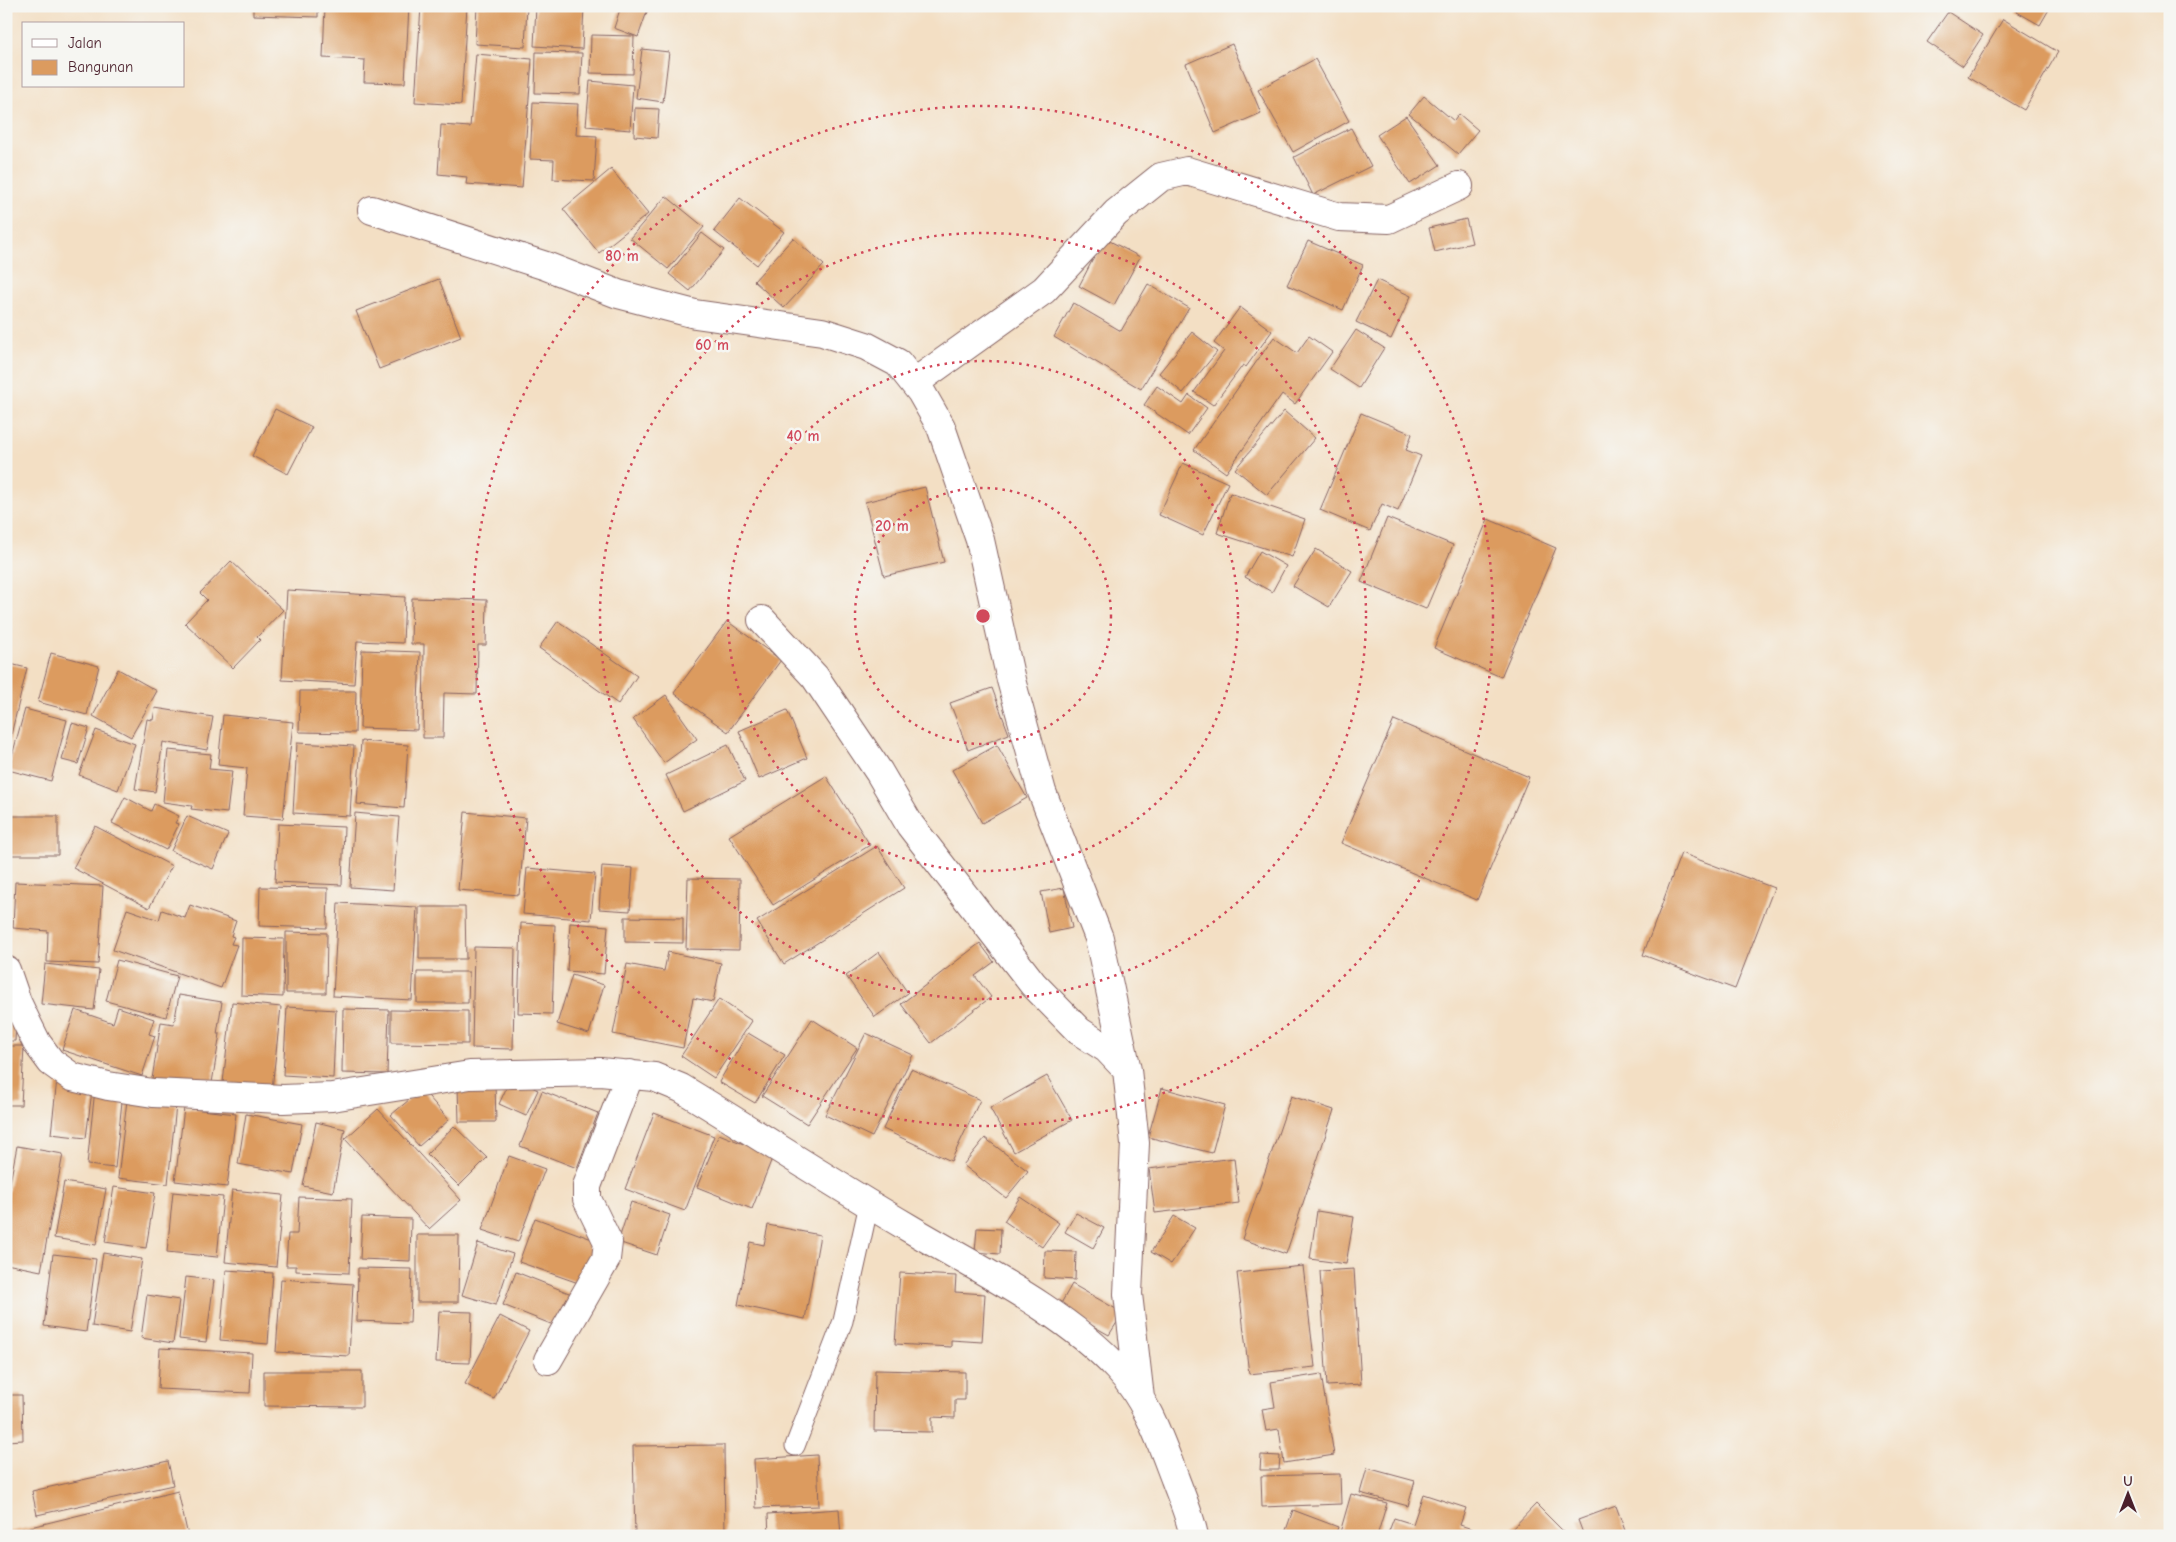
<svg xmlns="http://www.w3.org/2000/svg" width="2176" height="1542" viewBox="0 0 2176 1542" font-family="'Comic Neue',sans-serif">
	<rect width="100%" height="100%" fill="#f6f6f2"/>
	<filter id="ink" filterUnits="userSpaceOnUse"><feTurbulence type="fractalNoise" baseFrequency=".02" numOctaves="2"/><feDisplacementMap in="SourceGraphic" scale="10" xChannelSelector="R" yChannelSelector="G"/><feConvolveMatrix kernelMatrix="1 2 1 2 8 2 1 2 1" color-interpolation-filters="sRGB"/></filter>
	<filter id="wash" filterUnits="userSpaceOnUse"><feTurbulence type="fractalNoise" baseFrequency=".0096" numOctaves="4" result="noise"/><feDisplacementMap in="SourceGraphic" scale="20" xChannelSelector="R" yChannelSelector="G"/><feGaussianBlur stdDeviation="1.12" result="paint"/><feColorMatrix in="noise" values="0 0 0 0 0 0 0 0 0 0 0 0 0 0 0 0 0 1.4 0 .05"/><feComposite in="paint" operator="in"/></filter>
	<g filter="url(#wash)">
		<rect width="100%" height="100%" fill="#f3dfc4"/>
		<g id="blocks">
			<path fill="#dc9b5f" d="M253,6H318V17L253,15Z
				M325,6H409L405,83L364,82L365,60L323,58Z
				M421,6H467L461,105L415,102Z
				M477,6H527L525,47L475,44Z
				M536,6H584L582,49L534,46Z
				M621,6H649L638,37L614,28Z
				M2020,6H2051L2040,25L2017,12Z
				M1948,12L1983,35L1963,66L1927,42Z
				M2003,19L2058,52L2024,110L1968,77Z
				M591,35L634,36L633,74L590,73Z
				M1232,44L1261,113L1215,133L1186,64Z
				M642,49L669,52L663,102L636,98Z
				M536,52L582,53L580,94L535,93Z
				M476,54L532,59L522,188L466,184L467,177L438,174L441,125L470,127Z
				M1315,59L1349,121L1293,152L1258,90Z
				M590,81L633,85L630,130L586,126Z
				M1424,96L1454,121L1459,114L1478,130L1458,154L1409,114Z
				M533,102L578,104L576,135L597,136L594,181L553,179L554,160L530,159Z
				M635,108L659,109L657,138L634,136Z
				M1406,116L1440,165L1410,184L1377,135Z
				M1351,128L1371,166L1313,195L1294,157Z
				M611,169L648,214L599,253L563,209Z
				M666,196L704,227L668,269L630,238Z
				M740,198L784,232L757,265L714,231Z
				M1466,219L1472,243L1435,252L1429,228Z
				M702,233L724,250L690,291L669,274Z
				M793,238L824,265L784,308L754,281Z
				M1104,238L1140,257L1114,305L1079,286Z
				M1308,241L1363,265L1343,310L1287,285Z
				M439,279L461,337L379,369L356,311Z
				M1377,280L1411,296L1391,339L1356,322Z
				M1148,284L1189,308L1141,389L1054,337L1073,303L1121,331Z
				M1240,307L1272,331L1246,367L1243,365L1213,405L1194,392L1224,351L1214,343Z
				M1356,330L1384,348L1359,388L1330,369Z
				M1192,332L1217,352L1183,393L1159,373Z
				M1309,336L1332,352L1295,404L1282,394L1226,473L1194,450L1274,337L1297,353Z
				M1157,386L1183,404L1189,395L1207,408L1188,435L1144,405Z
				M275,409L312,427L288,474L252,456Z
				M1284,411L1315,438L1267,495L1235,469Z
				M1361,413L1412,434L1406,450L1421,456L1398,511L1382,504L1370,531L1320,510Z
				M1183,463L1228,483L1203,535L1159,515Z
				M925,487L944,562L884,576L865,502Z
				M1230,493L1305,519L1292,557L1217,533Z
				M1387,518L1453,545L1426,609L1361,582Z
				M1488,519L1556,548L1501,677L1434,648Z
				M1316,549L1352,571L1329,607L1293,586Z
				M1260,551L1286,566L1272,592L1245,577Z
				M231,561L283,610L257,637L260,640L233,668L185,623L207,600L200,593Z
				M287,590L405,597L403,643L357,641L354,684L282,680Z
				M412,598L487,600L486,645H478L477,694L444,693L443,738H423L424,644H411Z
				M558,621L637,676L618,704L539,648Z
				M727,621L781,660L728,732L674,693Z
				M362,650L420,652L417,730L360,728Z
				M51,653L99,666L87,715L38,702Z
				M6,663L27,668L7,752L6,751Z
				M118,669L157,691L131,737L93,716Z
				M992,688L1009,734L968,750L950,703Z
				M300,691H356L355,733L299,732Z
				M666,695L697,739L664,763L633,719Z
				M155,708L213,717L207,750L163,742L155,792L135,789L147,719L153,720Z
				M25,709L67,720L51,781L8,770Z
				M787,710L807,758L759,779L739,731Z
				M223,715L293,722L283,819L243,816L247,768L218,765Z
				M1394,720L1529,777L1477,900L1341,843Z
				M72,723L89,728L78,764L62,760Z
				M96,730L135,744L118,790L79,775Z
				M361,741L408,745L404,808L357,804Z
				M297,743L354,746L350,816L293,813Z
				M728,745L745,781L683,811L666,775Z
				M997,745L1027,798L982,823L952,770Z
				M168,750L211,754L209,769L232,771L227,813L191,809L192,806L163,802Z
				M826,776L870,845L773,905L729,836Z
				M125,797L151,811L154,804L179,816L175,823L179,824L166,850L112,823Z
				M465,812L526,818L519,895L458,890Z
				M355,813L399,817L393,890L350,887Z
				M6,816H58V855H6Z
				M187,816L228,834L213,869L171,851Z
				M278,824L344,827L342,885L275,882Z
				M95,826L172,866L149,908L73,868Z
				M877,846L904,888L784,964L757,921Z
				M1681,853L1774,888L1735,989L1643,955Z
				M602,866L633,868L630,911L599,909Z
				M527,868L595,874L591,920L523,914Z
				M688,878L740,879L739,950L686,949Z
				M15,882L103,886L98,964L47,962L48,931L13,928Z
				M260,887L328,888L327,928L259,926Z
				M1064,888L1072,928L1049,933L1041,892Z
				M338,903L417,907L412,1000L333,996Z
				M190,905L236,921L231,936L234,937L231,944L237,945L221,988L113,950L127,909L159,920L162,910L185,918Z
				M419,907H465L466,959H419Z
				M625,917L683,918V943L625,942Z
				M521,923L555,925L552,1014L518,1013Z
				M570,923L608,926L604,974L567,971Z
				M286,932L327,933L326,993H286Z
				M242,938L284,939L283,997L241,995Z
				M980,943L994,962L975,976L991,997L931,1043L901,1004Z
				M474,947L515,948L513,1049L472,1048Z
				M668,952L721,963L713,1002L693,998L683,1048L613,1034L627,964L664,971Z
				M879,952L908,993L875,1017L846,976Z
				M117,960L177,976L166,1017L106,1001Z
				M45,964L99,970L94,1010L41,1004Z
				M417,972H469L468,1003H417Z
				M572,975L604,985L589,1034L557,1024Z
				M179,995L222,1002L217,1034H220L211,1089L152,1079L161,1022L174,1024Z
				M719,999L752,1021L714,1078L681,1056Z
				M232,1002L281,1007L272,1089L223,1083Z
				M6,1004L17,1005L15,1041H6Z
				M118,1007L154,1019L149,1034L155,1036L142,1076L62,1050L75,1010L113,1023Z
				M287,1007L336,1010L333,1078L283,1075Z
				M343,1009L389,1010L387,1074L342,1073Z
				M391,1010L468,1011V1044L391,1043Z
				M812,1019L857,1048L807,1124L762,1096Z
				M748,1033L785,1055L755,1103L719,1082Z
				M866,1033L913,1055L872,1137L825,1115Z
				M6,1046H24L21,1105H6Z
				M911,1069L980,1100L951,1161L883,1129Z
				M1047,1076L1072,1120L1014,1152L990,1108Z
				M511,1078L538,1090L526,1116L499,1104Z
				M57,1079L93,1083L86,1138L51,1134Z
				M495,1084L496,1122H459L458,1086Z
				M1162,1088L1225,1105L1212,1153L1148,1137Z
				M95,1089L123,1092L115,1168L87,1165Z
				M422,1089L449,1120L419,1146L391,1115Z
				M542,1091L598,1113L577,1168L520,1146Z
				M1291,1096L1334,1110L1286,1254L1242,1239Z
				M127,1100L176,1105L168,1184L118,1178Z
				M184,1108L236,1114L227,1187L175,1181Z
				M378,1109L461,1200L429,1229L345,1139Z
				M654,1113L714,1136L685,1211L625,1189Z
				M246,1114L302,1124L293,1174L238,1164Z
				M316,1122L345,1129L333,1192L303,1186Z
				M454,1126L487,1158L459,1186L427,1154Z
				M719,1134L773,1156L752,1209L697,1187Z
				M985,1138L1028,1171L1006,1198L963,1165Z
				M17,1146L63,1154L41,1271L6,1264V1204Z
				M509,1156L545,1169L518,1242L482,1230Z
				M1234,1158L1239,1203L1155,1213L1149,1169Z
				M64,1182L106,1189L96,1245L54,1238Z
				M114,1187L155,1193L146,1248L105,1242Z
				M232,1190L283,1195L276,1267L225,1262Z
				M173,1192L223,1197L217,1257L167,1252Z
				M299,1197L352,1199L349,1273L296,1271V1266H286L288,1234H297Z
				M1020,1197L1059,1223L1042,1247L1004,1221Z
				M631,1202L670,1215L657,1255L618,1242Z
				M1317,1211L1354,1217L1346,1264L1310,1259Z
				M1076,1213L1104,1228L1093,1248L1065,1232Z
				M1174,1216L1195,1228L1171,1264L1151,1252Z
				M362,1217L411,1219L410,1261L360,1259Z
				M535,1218L600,1242L584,1285L519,1262Z
				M768,1225L820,1235L805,1319L738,1305L750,1242L764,1245Z
				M977,1228L1001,1229L1000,1254L975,1252Z
				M417,1235H459L458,1302H417Z
				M478,1243L513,1254L496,1305L462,1295Z
				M1045,1251L1076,1252L1075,1280L1044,1278Z
				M103,1253L142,1259L130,1332L92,1326Z
				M53,1254L96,1259L86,1332L44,1326Z
				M1303,1266L1315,1367L1249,1374L1237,1273Z
				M358,1268L412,1269L410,1323L357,1321Z
				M1354,1269L1361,1384L1327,1386L1320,1271Z
				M226,1270L273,1273L268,1344L220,1340Z
				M516,1272L574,1295L561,1328L503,1305Z
				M900,1273L956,1276L955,1292L985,1294L982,1342L951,1340V1347L895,1344Z
				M186,1277L214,1280L206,1342L179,1339Z
				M281,1279L353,1284L349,1356L276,1352Z
				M1072,1284L1123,1313L1109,1335L1059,1307Z
				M147,1295L179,1300L173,1343L141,1338Z
				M439,1311L472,1312L470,1363L436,1362Z
				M500,1316L529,1331L494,1399L465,1384Z
				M160,1348L252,1353L250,1393L158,1389Z
				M875,1370L965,1372V1400H955V1418L932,1417V1432L874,1431Z
				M264,1371H362V1407L264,1406Z
				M1321,1374L1334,1455L1284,1463L1279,1429L1266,1431L1262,1409L1275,1407L1271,1382Z
				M6,1395H22L23,1440L6,1441Z
				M724,1445L725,1536H635L633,1446Z
				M817,1455L819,1506L756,1508L754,1459Z
				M1261,1455L1280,1456L1279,1470H1260Z
				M168,1461L173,1485L37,1515L32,1491Z
				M1367,1468L1415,1481L1408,1506L1360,1493Z
				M1340,1474L1341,1504L1262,1507L1261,1476Z
				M178,1491L188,1536H6V1533Z
				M1351,1494L1387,1503L1377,1536H1339Z
				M1423,1494L1466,1508L1460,1525L1493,1536H1387L1394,1518L1413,1524Z
				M1536,1504L1568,1536H1513L1509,1532Z
				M1616,1506L1627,1536H1584L1578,1520Z
				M839,1509L841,1536H769L768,1514Z
				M1293,1510L1338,1527L1335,1536H1284Z"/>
		</g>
	</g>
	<g filter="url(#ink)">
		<use href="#blocks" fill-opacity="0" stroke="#856261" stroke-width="1"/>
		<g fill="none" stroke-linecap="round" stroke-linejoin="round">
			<g stroke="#856261" stroke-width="21">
				<path id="lane" d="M795,1446L843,1321L869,1204"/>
			</g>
			<g stroke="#856261" stroke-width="30">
				<path id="street" d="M372,210L546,266L618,294L695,314L822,332L866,346L898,363L921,392L941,427L980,540L1011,680L1042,792L1099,938L1127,1070L1135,1143L1128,1294L1140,1398
					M914,383L1044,290L1116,213L1161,177L1187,171L1339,217L1389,219L1459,186
					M762,620L815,677L879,772L910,825L1033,984L1079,1031L1107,1049L1127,1070
					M6,970L17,1002L27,1023L37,1043L51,1062L72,1077L108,1086L153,1093L283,1099L332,1097L470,1075L600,1072L654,1077L681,1088C757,1134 832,1183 909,1228C976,1268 1065,1311 1118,1369C1147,1400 1160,1440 1175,1479C1182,1498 1190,1516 1194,1536
					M548,1360L606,1259L608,1242L587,1199V1186L630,1074"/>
			</g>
			<use href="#lane" stroke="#fff" stroke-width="19"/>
			<use href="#street" stroke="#fff" stroke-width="28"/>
		</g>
	</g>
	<g fill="none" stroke="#d1495b" stroke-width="2.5" stroke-dasharray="2.5 5">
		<circle cx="983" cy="616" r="128"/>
		<circle cx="983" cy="616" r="255"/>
		<circle cx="983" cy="616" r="383"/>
		<circle cx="983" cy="616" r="510"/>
	</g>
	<circle cx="983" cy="616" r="8" fill="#d1495b" stroke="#f6f6f2" stroke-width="2.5"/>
	<g font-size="15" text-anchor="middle" font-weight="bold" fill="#d1495b" stroke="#f6f6f2" stroke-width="5" stroke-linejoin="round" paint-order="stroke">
		<text x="622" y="261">80 m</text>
		<text x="712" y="350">60 m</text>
		<text x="803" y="441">40 m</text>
		<text x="892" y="531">20 m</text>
	</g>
	<rect width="2176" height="1542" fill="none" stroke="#f6f6f2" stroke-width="25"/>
	<rect x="22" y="22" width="162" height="65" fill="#f6f6f2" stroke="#b1a0a2"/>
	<rect x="32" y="39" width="25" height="8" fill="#ffffff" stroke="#b1a0a2"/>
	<text x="68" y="48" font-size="15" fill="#4a1f2b">Jalan</text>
	<rect x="32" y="60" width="25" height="15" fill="#dc9b5f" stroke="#b1a0a2"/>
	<text x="68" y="72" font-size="15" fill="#4a1f2b">Bangunan</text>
	<g transform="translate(2128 1494)" stroke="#f6f6f2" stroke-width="4" paint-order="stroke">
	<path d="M0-4L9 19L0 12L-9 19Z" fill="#4a1f2b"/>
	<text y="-8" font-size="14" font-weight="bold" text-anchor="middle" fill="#4a1f2b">U</text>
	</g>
</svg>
